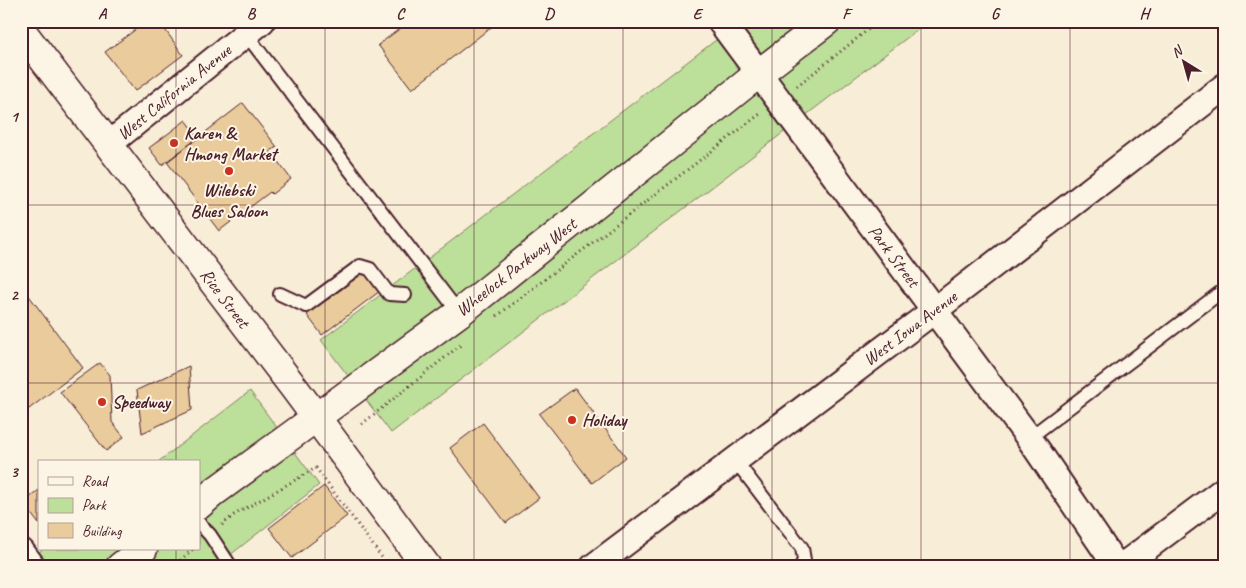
<svg xmlns="http://www.w3.org/2000/svg" width="1246" height="588" viewBox="0 0 1246 588" font-family="Caveat,sans-serif">
	<rect width="100%" height="100%" fill="#f8edd6"/>
	<filter id="ink" filterUnits="userSpaceOnUse"><feTurbulence type="fractalNoise" baseFrequency=".02" numOctaves="2"/><feDisplacementMap in="SourceGraphic" scale="10" xChannelSelector="R" yChannelSelector="G"/><feConvolveMatrix kernelMatrix="1 2 1 2 8 2 1 2 1" color-interpolation-filters="sRGB"/></filter>
	<g filter="url(#ink)">
		<path fill="#bcdf99" stroke="#837f62" d="M741,21H929L391,433L321,340Z
			M250,391L319,485L215,567H21L43,549H199V462H158Z"/>
		<path fill="#e9cb9c" stroke="#4a1f2b" d="M147,21H159L183,55L135,91L105,52Z
			M410,21H499L412,89L378,45Z
			M243,103L277,147L270,151L291,179L272,194L270,192L219,231L167,162Z
			M186,120L199,137L162,165L149,148Z
			M365,271L380,291L322,335L307,315L314,309L311,306L325,296L327,300Z
			M21,285L83,368L21,415Z
			M100,363L110,375L112,422L124,437L106,451L60,392Z
			M189,366L192,410L142,433L137,390Z
			M575,388L626,457L592,483L539,414Z
			M483,423L539,498L506,523L450,448Z
			M324,486L347,516L292,558L269,528Z
			M39,490V524L23,503Z"/>
		<g fill="none" stroke-linecap="round" stroke-linejoin="round">
			<g stroke="#4a1f2b" stroke-width="16">
				<path id="lane" d="M246,34L459,313
					M280,294L306,306L360,266L370,269L389,294L405,295
					M1029,438L1225,289
					M735,460L802,548L804,560L801,567
					M199,523L210,535L231,567"/>
			</g>
			<g stroke="#4a1f2b" stroke-width="29">
				<path id="street" d="M720,21L1029,438L1117,567
					M109,144L262,21
					M21,551L33,567
					M593,567L935,310L1225,86
					M1121,567L1225,489"/>
			</g>
			<g stroke="#4a1f2b" stroke-width="31">
				<path id="secondary" d="M21,30L295,389L427,567
					M199,505L214,492L459,313L758,74L827,21
					M120,567L143,549"/>
			</g>
			<path stroke="#4a1f2b" stroke-width="3" stroke-dasharray="1 4" stroke-linecap="butt" d="M797,86L879,21
				M497,316L760,114
				M362,424L463,343
				M222,525L234,515L316,468L389,567
				M173,567L193,549"/>
			<use href="#lane" stroke="#fcf5e5" stroke-width="12"/>
			<use href="#street" stroke="#fcf5e5" stroke-width="25"/>
			<use href="#secondary" stroke="#fcf5e5" stroke-width="28"/>
		</g>
	</g>
	<path fill="none" stroke="#4a1f2b" stroke-width="1" stroke-opacity="0.55" d="M176,21V462M325,21V567M474,21V567M623,21V567M772,21V567M921,21V567M1070,21V567M21,205H1225M21,383H1225M176,549V567"/>
	<g fill="#c8321e" stroke="#fcf5e5" stroke-width="2">
		<circle cx="174" cy="143" r="5"/>
		<circle cx="229" cy="171" r="5"/>
		<circle cx="102" cy="402" r="5"/>
		<circle cx="572" cy="420" r="5"/>
	</g>
	<g text-anchor="middle" dominant-baseline="central" stroke-width="4" stroke-linejoin="round" paint-order="stroke">
		<g font-size="18" fill="#4a1f2b" stroke="#fcf5e5">
			<text transform="translate(174 92) rotate(-39)">West California Avenue</text>
			<text transform="translate(894 256) rotate(53)">Park Street</text>
			<text transform="translate(516 267) rotate(-38)">Wheelock Parkway West</text>
			<text transform="translate(225 298) rotate(53)">Rice Street</text>
			<text transform="translate(910 328) rotate(-37)">West Iowa Avenue</text>
		</g>
		<g font-size="18" font-weight="bold" fill="#4a1f2b" stroke="#fcf5e5" text-anchor="start">
			<text x="184" y="133">Karen &amp;<tspan x="184" dy="21">Hmong Market</tspan></text>
			<text x="229" y="190" text-anchor="middle">Wilebski<tspan x="229" dy="21">Blues Saloon</tspan></text>
			<text x="112" y="402">Speedway</text>
			<text x="582" y="420">Holiday</text>
		</g>
	</g>
	<rect width="1246" height="588" fill="none" stroke="#fcf5e5" stroke-width="55"/>
	<rect x="38" y="460" width="162" height="90" fill="#fcf5e5" stroke="#b59f9b"/>
	<rect x="48" y="477" width="25" height="8" fill="#fcf5e5" stroke="#b59f9b"/>
	<text x="82" y="486" font-size="15" fill="#4a1f2b">Road</text>
	<rect x="48" y="498" width="25" height="15" fill="#bcdf99" stroke="#b59f9b"/>
	<text x="82" y="510" font-size="15" fill="#4a1f2b">Park</text>
	<rect x="48" y="523" width="25" height="15" fill="#e9cb9c" stroke="#b59f9b"/>
	<text x="82" y="536" font-size="15" fill="#4a1f2b">Building</text>
	<g transform="translate(1184 62) rotate(323)" stroke="#fcf5e5" stroke-width="4" paint-order="stroke">
	<path d="M0-4L9 19L0 12L-9 19Z" fill="#4a1f2b"/>
	<text y="-8" font-size="14" font-weight="bold" text-anchor="middle" fill="#4a1f2b">N</text>
	</g>
	<rect x="28" y="28" width="1190" height="532" fill="none" stroke="#4a1f2b" stroke-width="2"/>
	<g font-size="16" text-anchor="middle" font-weight="bold" fill="#4a1f2b">
		<text x="102" y="19">A</text>
		<text x="251" y="19">B</text>
		<text x="400" y="19">C</text>
		<text x="549" y="19">D</text>
		<text x="697" y="19">E</text>
		<text x="846" y="19">F</text>
		<text x="995" y="19">G</text>
		<text x="1144" y="19">H</text>
		<text x="14" y="122">1</text>
		<text x="14" y="300">2</text>
		<text x="14" y="477">3</text>
	</g>
</svg>
